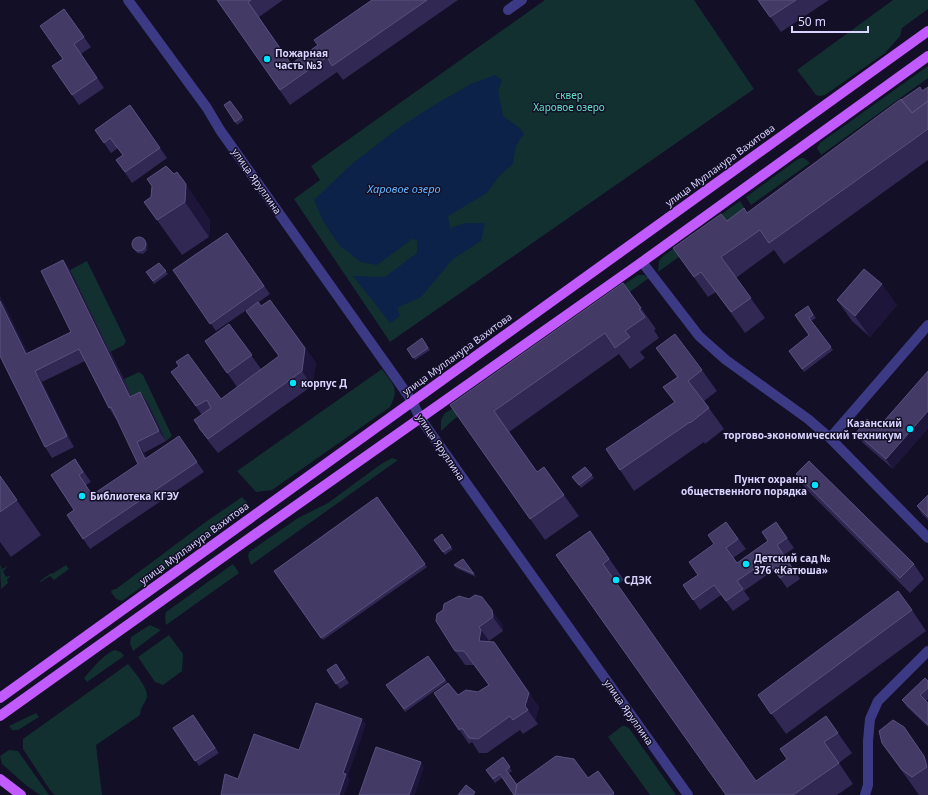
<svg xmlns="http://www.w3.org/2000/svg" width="928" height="795" viewBox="0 0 928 795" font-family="'Noto Sans',sans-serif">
	<rect width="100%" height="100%" fill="#130f26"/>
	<path fill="#12302f" d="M545,0H694L754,89L390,342L294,199L320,180L311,166Z
		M893,0H928V9L902,28L900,36L885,53L825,95L819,96L816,95L797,70Z
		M928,66V78L821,155L817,148L820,143Z
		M801,158H804L810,163L751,205L746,197L798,159Z
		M740,201L745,209L658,272L659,261L663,256Z
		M87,261L126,341L124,345L110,352L70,270Z
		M638,275H644L649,278L532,363L593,306Z
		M382,369C393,385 400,387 390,407L272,490L256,492L237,471Z
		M139,372L143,375L172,436L166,441L137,408L124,379Z
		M484,391L487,396L453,420L441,431V420L445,413Z
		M392,458L398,460L251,565L248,557L249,552L298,518L328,503L381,464Z
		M242,497L248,504V508L243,513L122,601L116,599L111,592L112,590L116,589L207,521Z
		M0,564L2,569L8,566L3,571L6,577L9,576L10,577L7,579L8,583L1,589Z
		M233,564L239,573L166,625L165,617L166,612Z
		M66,565L69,569L54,580L50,576L41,582L40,581L51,573L52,574Z
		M150,625L161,630L133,651L130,643L131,637Z
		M169,635L183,654L182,671L163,685L155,682L138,657Z
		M114,650L121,652L124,656L87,682L84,678C93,668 102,656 114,650Z
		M128,664C133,670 149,689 147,697C145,704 141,705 140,715L96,745L102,795H55L50,790L23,749V739Z
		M36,713L39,717L18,730H12L9,726Z
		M622,726H625L629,728L676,795H650L608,737Z
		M9,750L18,751L49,795H40L27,786L2,764L0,756Z"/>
	<path fill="#0c2248" d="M495,75L502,80L498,90L503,116L521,129L524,135C515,143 515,152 513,164L499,176L487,193L448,216L450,228L466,223H485L481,241L453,259L421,297L397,308L400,316L390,323L353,276L385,277L417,253V240L412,239L377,265L361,262L339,245L323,221L314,200L353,163L400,127L436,104L471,84Z"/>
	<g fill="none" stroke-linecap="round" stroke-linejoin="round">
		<path stroke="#3d3a85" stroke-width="10" d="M128,0L207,108L220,130L398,381L412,401L420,418L688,795
			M508,10L522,0
			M642,262L699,336L726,360L808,419L830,438L928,538
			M830,438L928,325
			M865,795L868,785V741L870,719L878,701L928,651"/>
		<path stroke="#c25bff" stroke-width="10" d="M0,698L928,31
			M0,716L230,552L642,262L928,56
			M0,779L21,795"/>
	</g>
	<path fill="#312854" d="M217,0H283L259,17L291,64L318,45L372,0H458L343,80L337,72L290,105Z
		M758,0H829L781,32Z
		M64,9L91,47L81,54L104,88L79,105L52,66L63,59Z
		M928,87V160L784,264L774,250L736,278L765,318L745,333L716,292L708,297L673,248L727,221L747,213L901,100L922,91Z
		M230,101L244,120L237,125L224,105Z
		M130,105L167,158L132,183L116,160L123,155L118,148L111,153L95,130Z
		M166,166L210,220L209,237L182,255L144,202L151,197Z
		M227,233L270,294L259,302L261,306L305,348L316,363L312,386L218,453L209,442L199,428V427L202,415L171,372L221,399L237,387L205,341L229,324L261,369L279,356L246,311L258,302L216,331L173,270Z
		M148,245L147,250L143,254L137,253L132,246Z
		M63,260L70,270L132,396L140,392L148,403L166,441L144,453L147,458L179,436L204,472L90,549L67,515L74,510L75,459L91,482L86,485L92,495L138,464L117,418L116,419L109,408L85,361L42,382L74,447L52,458L45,447L0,356V296L28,353L71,332Z
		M159,263L168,274L154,284L146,272Z
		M623,283L656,329L654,330L659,338L640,352L645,358L630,369L619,354L509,432L537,472L544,467L579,516L545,540L450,405Z
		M837,300L897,305L870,337L852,321Z
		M808,306L816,318L811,321L833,350L804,372L789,351L809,335Z
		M422,338L430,350L415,360L407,349Z
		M656,348L702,370L717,391L704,401L724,429L705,444L704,442L634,491L606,449L674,402L663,387L677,377Z
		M878,428L893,469L863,443L856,433Z
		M585,467L594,478L581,488L572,477Z
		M796,474L914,564L924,579L910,593L806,489Z
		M0,476L41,535L11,557L0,542Z
		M928,495V520L922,514L917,506Z
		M377,497L427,567L323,640L274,571Z
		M726,522L746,549L733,558L737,563L768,541L776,522L794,548L784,555L800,579L787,588L774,570L744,591L750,599L733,611L721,595L700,610L683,585L698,575Z
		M590,531L624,580L617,585L756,781L787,759L826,716L852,753L839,763L853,784L837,795H726L556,555Z
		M434,540L451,547L453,549L445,555Z
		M463,559L476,577L456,568L454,565Z
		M475,595L502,624L503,631L489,641L490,642L539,707L535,720L538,724L523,734L520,730L487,753H479L472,742L469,744L434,693L458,695L478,692L489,685L474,665H465L455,651Z
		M912,610L926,631L786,734L758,695Z
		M428,656L447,682L405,712L386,685Z
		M336,664L349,683L340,689L327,670Z
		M928,681V699L926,701L928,703V727L907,707L902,700Z
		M193,715L219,753L199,766L173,728Z
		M882,743L928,761V795H919Z
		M503,757L512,771L509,773L517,785L588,778L598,771L615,795H514L502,778L495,783L486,770Z"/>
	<path fill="#1d163a" d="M186,184L210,220L209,237L185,202Z
		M146,242L148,245L147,250L146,248Z
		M63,260L70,270L137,408L130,397Z
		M882,284L897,305L870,337L855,316Z
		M0,296L34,365L26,354L0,301Z
		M305,348L316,363L312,386L302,371Z
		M35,371L42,382L74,447L67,436Z
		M140,392L148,403L166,441L159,431Z
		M928,411V429L893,469L886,459Z
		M137,442L144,453L152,469L145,459Z
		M492,610L502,624L503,631L493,617Z
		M479,627L489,641L491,644L479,641Z
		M504,656L539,707L535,720L525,706Z
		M362,719L366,724L348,776L350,780L344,795H339L343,773Z
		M904,727L928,761V768L927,767Z
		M421,762L424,767L415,795H409Z"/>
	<path fill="#433a66" stroke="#5a527e" d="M217,0H251L248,2L291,64L318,45L314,40L372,0H427L332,66L327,57L280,90Z
		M758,0H796L770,17Z
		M64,9L84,37L74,44L97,78L72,95L52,66L63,59L40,26Z
		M920,87L922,91L928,87V101L912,113L901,100Z
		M901,99L912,113L928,101V129L769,243L760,230L721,257L751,298L731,312L701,272L694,277L673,248L721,214L727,221L744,208L747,213Z
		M230,101L242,117L235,122L224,105Z
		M130,105L160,148L125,172L116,160L123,155L110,138L104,143L95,130Z
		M166,166L174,174L177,172L186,184L185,202L157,220L144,202L151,197L152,186L147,179Z
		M227,233L264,286L210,324L173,270Z
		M132 244a7 7 0 1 1 14 0a7 7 0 1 1-14 0Z
		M63,260L130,397L140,392L159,431L137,442L145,459L179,436L197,462L83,539L67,515L74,510L51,475L75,459L83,472L79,475L92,495L138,464L111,407L109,408L79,349L35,371L67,436L45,447L0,356V301L26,354L71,332L41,271Z
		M159,263L166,271L153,281L146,272Z
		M864,269L882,284L855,316L837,300Z
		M623,283L641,308L639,309L645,317L625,331L630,337L615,348L605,333L494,411L537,472L544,467L564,495L530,519L450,405Z
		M270,300L305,348L302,371L208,439L199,428V427L194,420L211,408L207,400L196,406L171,372L179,366L176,362L188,354L221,399L279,356L246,311L258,302L261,306Z
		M808,306L813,315L809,318L831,347L802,369L789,351L809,335L795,315Z
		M229,324L252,355L227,373L205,341Z
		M675,334L702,370L688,381L709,408L690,423V422L620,470L606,449L675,402L663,387L678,377L656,348Z
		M422,338L428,348L413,358L407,349Z
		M928,371V411L886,459L856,433L867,419L878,428Z
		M809,461L914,564L900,578L796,474Z
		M585,467L592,475L579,485L572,477Z
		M0,476L17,500L0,512Z
		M928,495V517L917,506Z
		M377,497L425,564L321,638L274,571Z
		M726,522L738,539L726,548L737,563L768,541L762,532L776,522L787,538L777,545L793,569L780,578L767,560L737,581L743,589L726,601L714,585L693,600L683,585L698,575L689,562L714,544L708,535Z
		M590,531L609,559L603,564L756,781L787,759L780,749L826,716L838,733L824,742L839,763L793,795H726L556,555Z
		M442,534L451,547L443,552L434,540Z
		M463,559L474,574L454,565Z
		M898,591L912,610L771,714L758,695Z
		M475,595L482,597L492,610L493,617L479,627L481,630L479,641L494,642L529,693L525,706L528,710L513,720L510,716L478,739L469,738L462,728L459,730L434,693L448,683L458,695L466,690L478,692L489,685L464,651H455L436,621L437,614L443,610L444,604L459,596L469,599Z
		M428,656L445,680L404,709L386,685Z
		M336,664L345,678L336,684L327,670Z
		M925,678L928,681V688L920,695L928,703V725L902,700Z
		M316,703L362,719L343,773L346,774L339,795H221L225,774L238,779L254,734L299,750Z
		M193,715L215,748L195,761L173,728Z
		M893,720L904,727L924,756L927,767L912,777L902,770L882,743L879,731Z
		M376,747L421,762L409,795H359Z
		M556,756L574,759L588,778L598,771L614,793L611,795H515L517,784Z
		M503,757L510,767L506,770L517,785L515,795H514L500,774L493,779L486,770Z
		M466,785L475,792L473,795H458Z"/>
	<g fill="#00e5ff" stroke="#130f26" stroke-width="1.5">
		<circle cx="267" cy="59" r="4"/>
		<circle cx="293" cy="383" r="4"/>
		<circle cx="910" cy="429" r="4"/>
		<circle cx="815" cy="485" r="4"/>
		<circle cx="82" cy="496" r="4"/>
		<circle cx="746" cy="564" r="4"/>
		<circle cx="616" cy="580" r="4"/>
	</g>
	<g text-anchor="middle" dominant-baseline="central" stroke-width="3" stroke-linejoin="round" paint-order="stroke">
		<g font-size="10" font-weight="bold" fill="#d9d4ff" stroke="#130f26" text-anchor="start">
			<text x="275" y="53">Пожарная<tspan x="275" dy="12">часть №3</tspan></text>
			<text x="301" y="383">корпус Д</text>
			<text x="902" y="423" text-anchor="end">Казанский<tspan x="902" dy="12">торгово-экономический техникум</tspan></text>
			<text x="807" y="479" text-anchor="end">Пункт охраны<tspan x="807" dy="12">общественного порядка</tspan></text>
			<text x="90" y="496">Библиотека КГЭУ</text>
			<text x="754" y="558">Детский сад №<tspan x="754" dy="12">376 «Катюша»</tspan></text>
			<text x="624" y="580">СДЭК</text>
		</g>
		<g font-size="10" fill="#5fe0c0" stroke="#130f26">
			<text x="569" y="95">сквер<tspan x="569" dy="12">Харовое озеро</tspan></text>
		</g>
		<g font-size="10" fill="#d9d4ff" stroke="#130f26">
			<text transform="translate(720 165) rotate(-36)">улица Мулланура Вахитова</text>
			<text transform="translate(257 181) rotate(55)">улица Яруллина</text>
			<text transform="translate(457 354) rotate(-36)">улица Мулланура Вахитова</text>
			<text transform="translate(441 447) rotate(56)">улица Яруллина</text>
			<text transform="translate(194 543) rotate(-36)">улица Мулланура Вахитова</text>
			<text transform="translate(629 712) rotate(55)">улица Яруллина</text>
		</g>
		<g font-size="11" font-style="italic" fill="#62b6ff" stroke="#130f26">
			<text x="404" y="188">Харовое озеро</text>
		</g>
	</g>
	<path d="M792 26v6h76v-6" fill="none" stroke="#d9d4ff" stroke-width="2"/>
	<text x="798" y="26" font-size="12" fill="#d9d4ff" stroke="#130f26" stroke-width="3" paint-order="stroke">50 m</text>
</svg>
